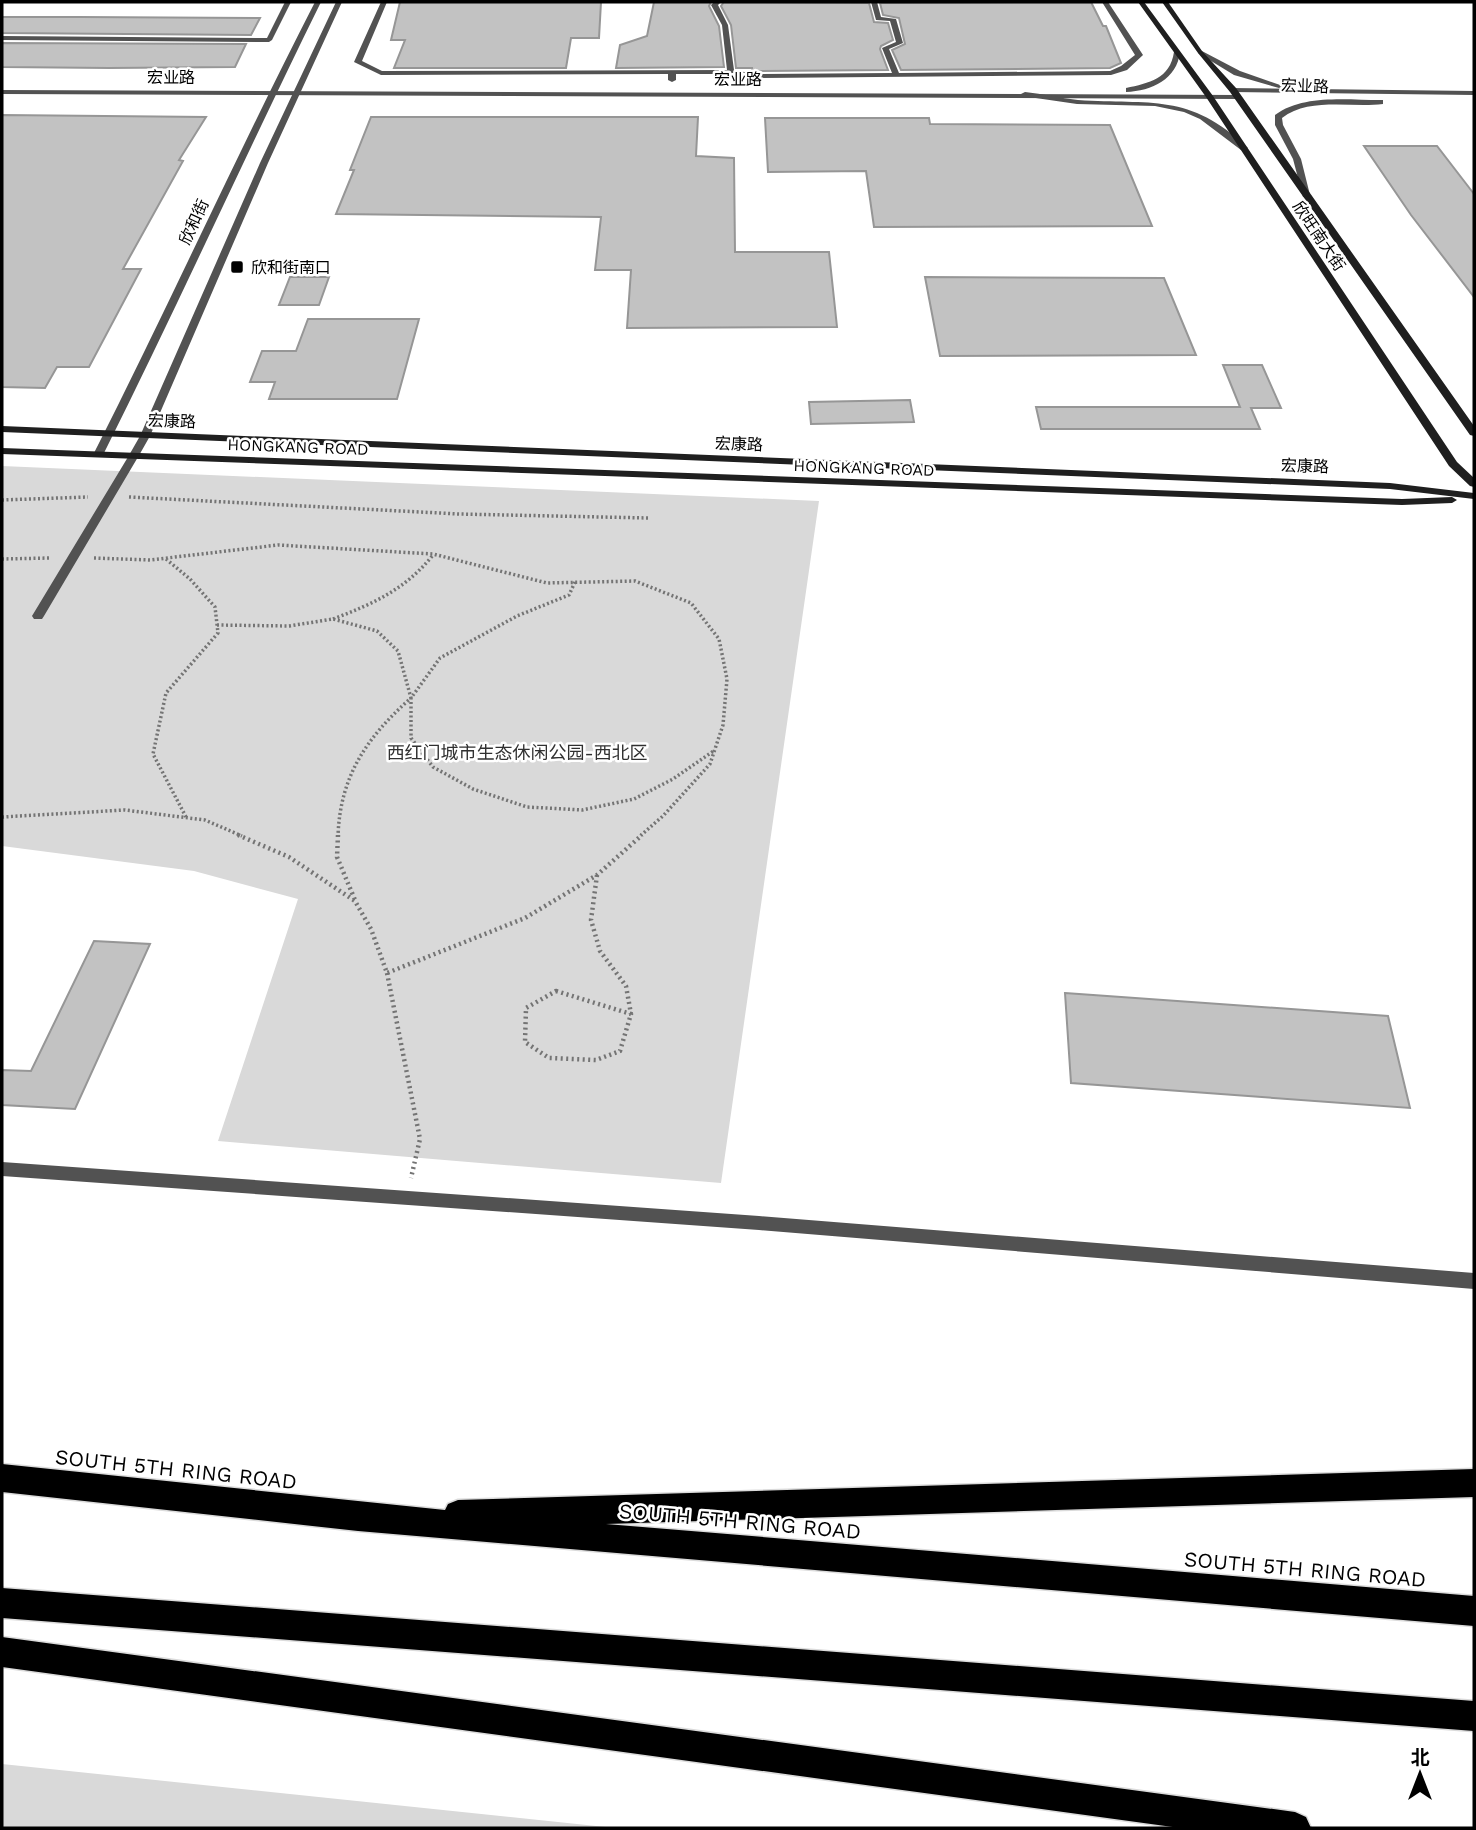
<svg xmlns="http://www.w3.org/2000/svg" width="1476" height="1830" viewBox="0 0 1476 1830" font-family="'Work Sans','Noto Sans SC',sans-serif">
	<rect width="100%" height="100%" fill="#fff"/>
	<path fill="#d9d9d9" d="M2,466L819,501L721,1183L218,1141L298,899L194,871L2,846Z
		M2,1764L615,1828H2Z"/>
	<path fill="#c2c2c2" stroke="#969696" stroke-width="2" d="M400,2H601L599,38H571L566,68H394L405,40H391Z
		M654,2H711L709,6L719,26L724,67L616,68L620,45L647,36Z
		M724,2L869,3L874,22L888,23L893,40L881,46L880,49L888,70L752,71V68H736L731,25L721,6Z
		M1091,2L1103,26H1106L1121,63L1110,68L901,70L892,50L905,44L899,18L883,15L880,3Z
		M2,17H80L260,18L251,35L2,33Z
		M2,43L246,44L235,67L109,68L2,67Z
		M2,115L206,117L179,160L183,161L123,269H141L89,367H57L45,388L2,387Z
		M371,117H698L696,156L734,158L735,252H829L837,327L627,328L631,270H595L601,217L336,214L354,170H350Z
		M765,118H929L930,124L1110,125L1152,226L874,227L866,171L768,172Z
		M1364,146H1437L1474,194V297L1411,215Z
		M290,277H329L319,305H279Z
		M925,277L1164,278L1196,355L940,356Z
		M308,319H419L397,399H269L275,382H250L262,351H296Z
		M1223,365H1262L1281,408H1251L1260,429H1041L1036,407H1240Z
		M910,400L914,422L811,424L809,402Z
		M94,941L150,944L75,1109L2,1105V1070L31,1071Z
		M1065,993L1388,1016L1410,1108L1071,1083Z"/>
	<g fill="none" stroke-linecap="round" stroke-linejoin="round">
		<g stroke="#dbdbdb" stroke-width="3">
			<path id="motorway" d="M2,1464L445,1510L448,1504L458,1500L1474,1469V1497L606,1524L1474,1596V1626L358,1531L2,1492Z
				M2,1588L1474,1701V1731L2,1618Z
				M2,1637L1295,1812L1306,1817L1311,1828H1180L2,1667Z"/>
		</g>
		<path stroke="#747474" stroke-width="3.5" stroke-dasharray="2 2.5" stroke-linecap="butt" d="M129,497L459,514L649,518
			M2,500L88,497
			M94,558L150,560L278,545L433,554L547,583L635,581L691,603L719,639L727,679L723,725L710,764L663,816L640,836
			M2,559L50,558
			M166,559L190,579L215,607L218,633L166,693L153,754L186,817
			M575,582L569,595L517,616L440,658L411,698V738L433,767L473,789L527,807L582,810L634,799L673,779L715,750
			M333,619C373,604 406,589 433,555
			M217,625L289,626L333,619L377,631L398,651L411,698C367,737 340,776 338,836
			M2,817L125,810L205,820L242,836"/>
		<path stroke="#747474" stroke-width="4.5" stroke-dasharray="2 3.5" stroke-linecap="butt" d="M238,835L289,857L355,901L371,929L387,973L525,918L597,875L642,835
			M338,835L337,857L355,900
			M597,875L591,920L600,951L626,986L631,1014
			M387,973L420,1139L411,1178
			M556,991L631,1014L620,1051L596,1060L549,1058L525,1042L526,1008Z"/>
		<path fill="#525252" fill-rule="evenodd" d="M285,2H291L272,40L269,42L2,40V36L267,38Z
			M381,2H387L362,61L382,71L727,70L722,25L711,5L714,2H721L718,5L728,25L734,70L755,74L892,73L882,48L896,42L890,21L876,20L871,2H877L881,17L896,19L903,43L889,49L899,73L1110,71L1121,66L1135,55L1102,2H1108L1143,55L1127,70L1111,75L755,78L731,74H676V80L672,82L668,80V74L381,75L354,62Z
			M2,90L1237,95L1241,97L1237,99L2,94Z
			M133,454L138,457L44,616L42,619H34L32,616L128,457Z"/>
		<path fill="#525252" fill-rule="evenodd" d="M315,2H321C247,152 178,305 103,455L102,457H94L93,455C169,305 238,152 315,2Z
			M336,2H342L268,163L150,436L137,459H129L128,457L140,436L260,163Z
			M1177,50L1180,52C1177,79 1152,91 1126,92V88C1149,83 1170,79 1174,52Z
			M1200,50L1240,71L1283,86L1279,88L1234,75L1198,53Z
			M1230,88L1474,91V95L1233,92L1229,90Z
			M1025,92C1043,94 1060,98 1078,100C1151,105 1189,92 1248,148L1241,150L1200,119L1184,112L1155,106L1077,104L1022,96L1021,94Z
			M1380,100H1383V104C1351,108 1309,97 1282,118L1283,125L1301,159L1310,195L1303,197L1293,159L1275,125V115C1303,94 1347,100 1380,100Z
			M2,1162L759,1216L1474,1273V1289L759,1230L2,1176Z"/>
		<path fill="#1f1f1f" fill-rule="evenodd" d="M1138,2H1144L1213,96L1457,462L1474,478V487L1470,486L1449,466L1206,97Z
			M1162,2H1168L1202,51L1236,88L1474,426V436L1470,435L1230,92L1198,53Z
			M2,426L1390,483L1474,493V499L1390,489L2,432Z
			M2,448L1402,499L1452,497L1457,500L1452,503L1402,505L2,454Z"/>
		<use href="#motorway" fill="#000" fill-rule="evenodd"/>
	</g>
	<rect fill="#000" stroke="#fff" stroke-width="2.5" x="230" y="260" width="14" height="14" rx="3.5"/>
	<g text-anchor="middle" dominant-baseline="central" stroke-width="5" stroke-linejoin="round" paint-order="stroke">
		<g font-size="16" fill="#000" stroke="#fff">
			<text x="171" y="77">宏业路</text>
			<text x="738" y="79">宏业路</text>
			<text transform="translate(1305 86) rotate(2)">宏业路</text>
			<text transform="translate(194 222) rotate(-65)">欣和街</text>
			<text transform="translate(1319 236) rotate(56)">欣旺南大街</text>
			<text transform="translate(172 421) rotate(2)">宏康路</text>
			<text transform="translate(739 444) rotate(2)">宏康路</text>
			<text transform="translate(298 447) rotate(2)">HONGKANG ROAD</text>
			<text transform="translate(1305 466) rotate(2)">宏康路</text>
			<text transform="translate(864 468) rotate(2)">HONGKANG ROAD</text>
		</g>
		<g font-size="16" fill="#000" stroke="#fff" text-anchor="start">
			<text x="251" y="267">欣和街南口</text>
		</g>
		<g font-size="18" fill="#303030" stroke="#fff">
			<text x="517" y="752">西红门城市生态休闲公园-西北区</text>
		</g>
		<g font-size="21" fill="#000" stroke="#fff">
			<text transform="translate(176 1469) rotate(6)">SOUTH 5TH RING ROAD</text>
			<text transform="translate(740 1521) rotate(5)">SOUTH 5TH RING ROAD</text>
			<text transform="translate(1305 1569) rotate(5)">SOUTH 5TH RING ROAD</text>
		</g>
	</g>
	<rect width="1476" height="1830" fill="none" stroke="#000000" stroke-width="7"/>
	<g transform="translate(1420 1774)" stroke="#ffffff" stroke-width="5" paint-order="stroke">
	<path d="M0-5L12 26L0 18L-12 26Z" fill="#000000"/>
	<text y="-10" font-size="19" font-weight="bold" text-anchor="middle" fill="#000000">北</text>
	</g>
</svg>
